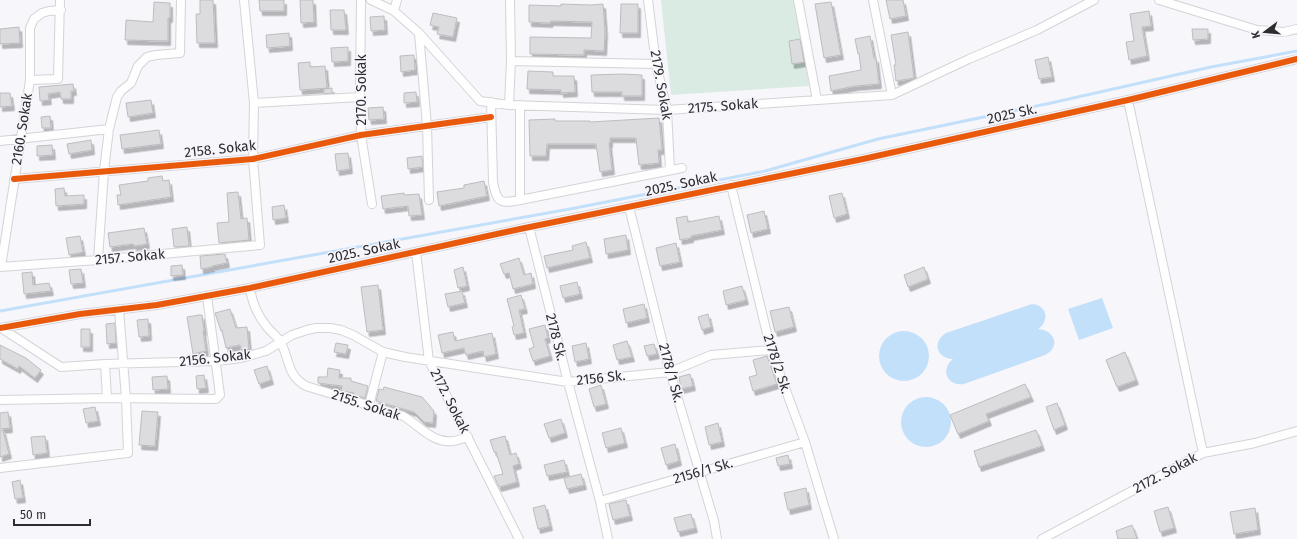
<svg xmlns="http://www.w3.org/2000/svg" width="1297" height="539" viewBox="0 0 1297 539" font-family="'Fira Sans',sans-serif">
	<defs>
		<filter id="shadow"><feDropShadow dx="2.5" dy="4.5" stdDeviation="0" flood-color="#0004"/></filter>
	</defs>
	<rect width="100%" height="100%" fill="#f7f6fb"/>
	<path fill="#daebe4" d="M661,0H795L809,86L671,95Z"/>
	<path fill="#c3e0fa" d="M1102,298L1113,328L1079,340L1068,309Z
		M1032,304C1047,305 1050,321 1038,329C1055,330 1061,347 1045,355L964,384C947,387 940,369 953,359C936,358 932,342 946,333Z
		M879 356a25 25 0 1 1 50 0a25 25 0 1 1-50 0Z
		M901 422a25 25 0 1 1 50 0a25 25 0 1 1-50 0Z"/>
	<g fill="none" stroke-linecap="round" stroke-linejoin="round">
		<path stroke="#c3e0fa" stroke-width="3" d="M0,311L570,209L765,171L878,139L1051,103L1211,67L1297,51"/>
	</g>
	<path fill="#dcdcdf" stroke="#bdbdc0" filter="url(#shadow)" d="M200,0H213L215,43H197L196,14H200Z
		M259,0H284V11H260Z
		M300,0H313L314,22L301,23Z
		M886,0H903L906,16L890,19Z
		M154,2L170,3V18H168V41L125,40L126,20L153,22Z
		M831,2L841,55L824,58L815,4Z
		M561,4L591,5L603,4L605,32L604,51L584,50V55L530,54V37L591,38L592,22L551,21L550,23L529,22V5L561,6Z
		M621,4H638V33H620Z
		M330,10H344L346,30H331Z
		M1149,11L1151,26L1142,27L1147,56L1129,60L1126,42L1134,41L1130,14Z
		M433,13L457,18L453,37L437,34L439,27L430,25Z
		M384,16L385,30L371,31L370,17Z
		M19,27L20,43L0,44V29Z
		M1192,29H1208V39L1193,40Z
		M908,32L914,78L896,81L894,65H896L891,35Z
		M289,33L290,46L267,48L266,35Z
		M870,36L874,58H876L879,84L855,86L831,91L829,76L861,70L859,53L858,54L855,39Z
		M800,39L804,62L792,64L789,41Z
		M348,47V61L332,62L331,48Z
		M414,55L415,70L401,72L400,56Z
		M1048,57L1052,77L1039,79L1035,60Z
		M310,62V67L325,66L327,88L300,90L298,63Z
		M528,71L553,72V76H574L575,92L561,93V90L527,89Z
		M622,74L642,75V96H622V92H592L591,75Z
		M73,84L74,91H71V99H61L60,92L48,94L49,100L40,101L39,87Z
		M332,88V93L324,94V89Z
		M416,92L417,102L404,103V93Z
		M0,93H10L12,106L0,107Z
		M151,100L153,113L128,117L126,103Z
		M383,107L384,119L369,120L368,108Z
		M50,116L51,128H42L41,117Z
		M659,118L662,150H658L659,163L639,165L636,138H610V143H609L612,170L600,172L596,144H547L546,156H530L529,120L555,119V121H590V122Z
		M159,130L161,144L122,149L120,135Z
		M91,140L92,150L69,154L67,144Z
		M52,145L53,155L37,156V146Z
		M348,153L350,169L337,171L335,154Z
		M422,156L423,167L408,169L407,158Z
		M162,176L163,181L169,180L171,197L118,205L117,195H121L119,185L148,181V178Z
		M484,181L487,196L439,206L437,192L464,188V185Z
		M64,188L65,196L84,195V204L56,206L55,189Z
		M238,192L241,219L247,218L249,240L219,243L217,223L229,222L227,193Z
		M404,193V195L419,194L422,215L409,216L408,206L383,209L381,196Z
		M842,193L847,214L834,218L829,196Z
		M284,205L286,218L273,220L272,207Z
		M764,211L768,229L751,233L747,215Z
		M687,216L688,222L719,216L722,230L691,236V238L680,240L676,218Z
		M187,227L189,246L174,247L172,229Z
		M144,228L147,244L134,246L133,244L110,247L108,233Z
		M626,235L628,250L606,254L604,239Z
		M80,236L83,252L69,255L66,238Z
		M586,242L590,258L547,268L544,256L573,250L572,246Z
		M676,243L680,262L660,266L656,248Z
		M225,254L227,263L212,266V267L201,269L200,256Z
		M519,258L524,275L531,273L533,284L513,289L509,273L504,274L500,264Z
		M182,265L183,275L171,276V266Z
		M463,267L467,286L458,288L454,270Z
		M924,267L928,279L908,287L904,275Z
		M81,269L83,283L71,284L69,270Z
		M32,272L33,285L49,283L51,291L24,294L22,273Z
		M577,282L580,294L563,298L560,286Z
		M378,285L383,330L367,332L361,287Z
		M742,286L746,300L726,305L723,291Z
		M462,291L465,303L448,307L445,294Z
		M521,295L525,309L519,310L524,333L514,335L512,327L514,326L507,299Z
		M644,304L647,318L626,323L623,309Z
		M789,307L794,327L775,332L770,311Z
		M230,309L236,328L247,327L249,349L241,350L240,345L226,348L222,330L221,331L215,313Z
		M708,314L711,327L702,330L698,317Z
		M199,315H202L204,331H203L206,351L193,354L187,317Z
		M148,319L149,336L139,337L137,320Z
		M115,323L116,343L107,344L106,324Z
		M545,325L548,338L545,339L550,356L533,361L529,349L534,347L529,329Z
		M81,329H90V347H81Z
		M453,332L455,341L492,333L496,354L484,357L483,351L466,355L464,348L442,353L438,335Z
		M627,341L632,357L617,360L613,345Z
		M336,343L348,345L346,354L334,352Z
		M586,343L589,359L575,362L572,346Z
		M654,344L657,354L647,356L644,346Z
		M0,345L26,358L41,370L35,378L19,366L18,369L0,359Z
		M1125,352L1136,380L1117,387L1106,360Z
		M767,356L777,384L753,391L749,377L757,375L753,360Z
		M267,366L271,380L259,384L254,370Z
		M328,368L340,370L339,378H351V381L368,386L365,398L354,395V393L341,391L342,386L318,383V377H327Z
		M690,374L693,386L681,389L679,377Z
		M204,375L206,388L197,389L196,376Z
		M167,376L168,389L153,390L152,377Z
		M1025,384L1031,397L986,414L989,421L958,434L950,415Z
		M601,385L606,404L594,407L589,389Z
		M384,387L422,397L434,411L433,423L424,422L414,412L376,401L379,389L383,390Z
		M1057,403L1065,425L1054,430L1046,407Z
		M95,407L98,421L86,423L83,409Z
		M142,411L158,412L155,446L139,445Z
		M8,412L10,428L0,429V413Z
		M561,419L565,433L549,438L544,424Z
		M718,423L722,442L709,445L705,427Z
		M621,428L625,443L606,448L602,433Z
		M3,430L9,454L0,457V431Z
		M1036,430L1042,446L979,467L974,451Z
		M45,436L47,453L33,455L31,437Z
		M505,436L510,455L516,453L519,464L513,466L517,482L499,487L494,476L503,474L496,452H494L490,440Z
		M675,444L679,461L666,465L661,448Z
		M788,455L790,464L778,466L776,458Z
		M564,460L567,472L547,476L544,465Z
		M581,474L584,485L567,489L564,478Z
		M20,480L23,498L15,499L12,482Z
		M806,488L809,505L788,510L784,493Z
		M626,500L630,516L613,520L609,504Z
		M545,505L550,526L538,529L533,508Z
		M1168,507L1174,528L1160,532L1154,511Z
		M1255,508L1258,530L1234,534L1230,512Z
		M691,514L695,528L678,532L674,518Z
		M1132,525L1137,539H1118L1116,531Z"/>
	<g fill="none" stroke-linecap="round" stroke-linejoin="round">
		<g stroke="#d4d3d6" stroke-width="10">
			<path id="street" d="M361,0L360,97L361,135L372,204
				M371,0L394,11L419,33L480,101L509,105L667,110L892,95L969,59L1037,30L1094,0
				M648,0L656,64L667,110L670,170
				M798,0L817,100
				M873,0L892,95
				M1159,0L1257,30L1284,32L1297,29
				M394,11L397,0
				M419,33L427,126L429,200
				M511,61L656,64
				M30,80L58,79L60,0
				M1128,100L1203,453
				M491,102L493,182C497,203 500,204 520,200L682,168
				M254,103L360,97
				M509,105L511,61L510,0
				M520,105V200
				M0,141L109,129
				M14,179L253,159L361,135L491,117
				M731,185L771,350L805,442L834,539
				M629,207L670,372L714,521L717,539
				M529,227L568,382L600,501L608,539
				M416,252L429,361L519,539
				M98,260L104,171L109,129L117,97L121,91L131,83L138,66L147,57L156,55L180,53L181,0
				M0,267L98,260L260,245L253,159L254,103L244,0
				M1,267L30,80V28L34,19L42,13L49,11L61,10
				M250,288C252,303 258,316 267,327C271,332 277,336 280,341C290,358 286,375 306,386L403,416C419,425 433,444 453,441C458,441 463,438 468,437
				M0,328L80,314L157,305L250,288L520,229L863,159L1128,100L1297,59
				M1,328L61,367L105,364L217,361L241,358L266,351L292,335L307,330L316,328H330L341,330L353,335L383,352L405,357L568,382L670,372L711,355L771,350
				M105,364L107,398
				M0,400L107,398L216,399L220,395L207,296
				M369,405L383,352
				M0,468L128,453L126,399L119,309
				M600,501L805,442
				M1042,539L1203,453L1255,443L1297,431"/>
		</g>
		<use href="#street" stroke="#fefefe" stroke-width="8"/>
		<g stroke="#f6f5fc" stroke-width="8">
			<path id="cycleway" d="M14,179L253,159L361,135L491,117
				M0,328L80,314L157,305L250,288L520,229L863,159L1128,100L1297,59"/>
		</g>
		<use href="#cycleway" stroke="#e8590c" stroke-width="6"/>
	</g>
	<g text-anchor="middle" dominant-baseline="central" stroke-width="3" stroke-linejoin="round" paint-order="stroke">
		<g font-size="14" fill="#2d2d30" stroke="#f6f5fc">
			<text transform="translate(661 85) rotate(80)">2179. Sokak</text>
			<text transform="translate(361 90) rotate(-90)">2170. Sokak</text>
			<text transform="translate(723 106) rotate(-4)">2175. Sokak</text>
			<text transform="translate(1012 114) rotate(-12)">2025 Sk.</text>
			<text transform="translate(22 129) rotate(-81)">2160. Sokak</text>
			<text transform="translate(220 149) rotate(-6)">2158. Sokak</text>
			<text transform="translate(681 184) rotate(-12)">2025. Sokak</text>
			<text transform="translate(364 251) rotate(-12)">2025. Sokak</text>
			<text transform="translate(130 257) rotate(-5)">2157. Sokak</text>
			<text transform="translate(556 337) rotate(76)">2178 Sk.</text>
			<text transform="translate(215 358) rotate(-6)">2156. Sokak</text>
			<text transform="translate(777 364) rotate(72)">2178/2 Sk.</text>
			<text transform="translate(671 373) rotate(75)">2178/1 Sk.</text>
			<text transform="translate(601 378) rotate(-6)">2156 Sk.</text>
			<text transform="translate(450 401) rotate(63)">2172. Sokak</text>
			<text transform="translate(366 405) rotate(18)">2155. Sokak</text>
			<text transform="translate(703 471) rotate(-16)">2156/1 Sk.</text>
			<text transform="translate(1165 473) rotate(-28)">2172. Sokak</text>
		</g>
	</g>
	<g transform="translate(1265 32) rotate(254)" stroke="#f6f5fc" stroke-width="3" paint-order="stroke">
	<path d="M0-3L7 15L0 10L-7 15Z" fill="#2d2d30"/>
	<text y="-6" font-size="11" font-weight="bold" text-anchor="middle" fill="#2d2d30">K</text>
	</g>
	<path d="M14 519v6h76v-6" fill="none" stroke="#2d2d30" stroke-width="2"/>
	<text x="20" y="519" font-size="12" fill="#2d2d30" stroke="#f6f5fc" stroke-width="3" paint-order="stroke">50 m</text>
</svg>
